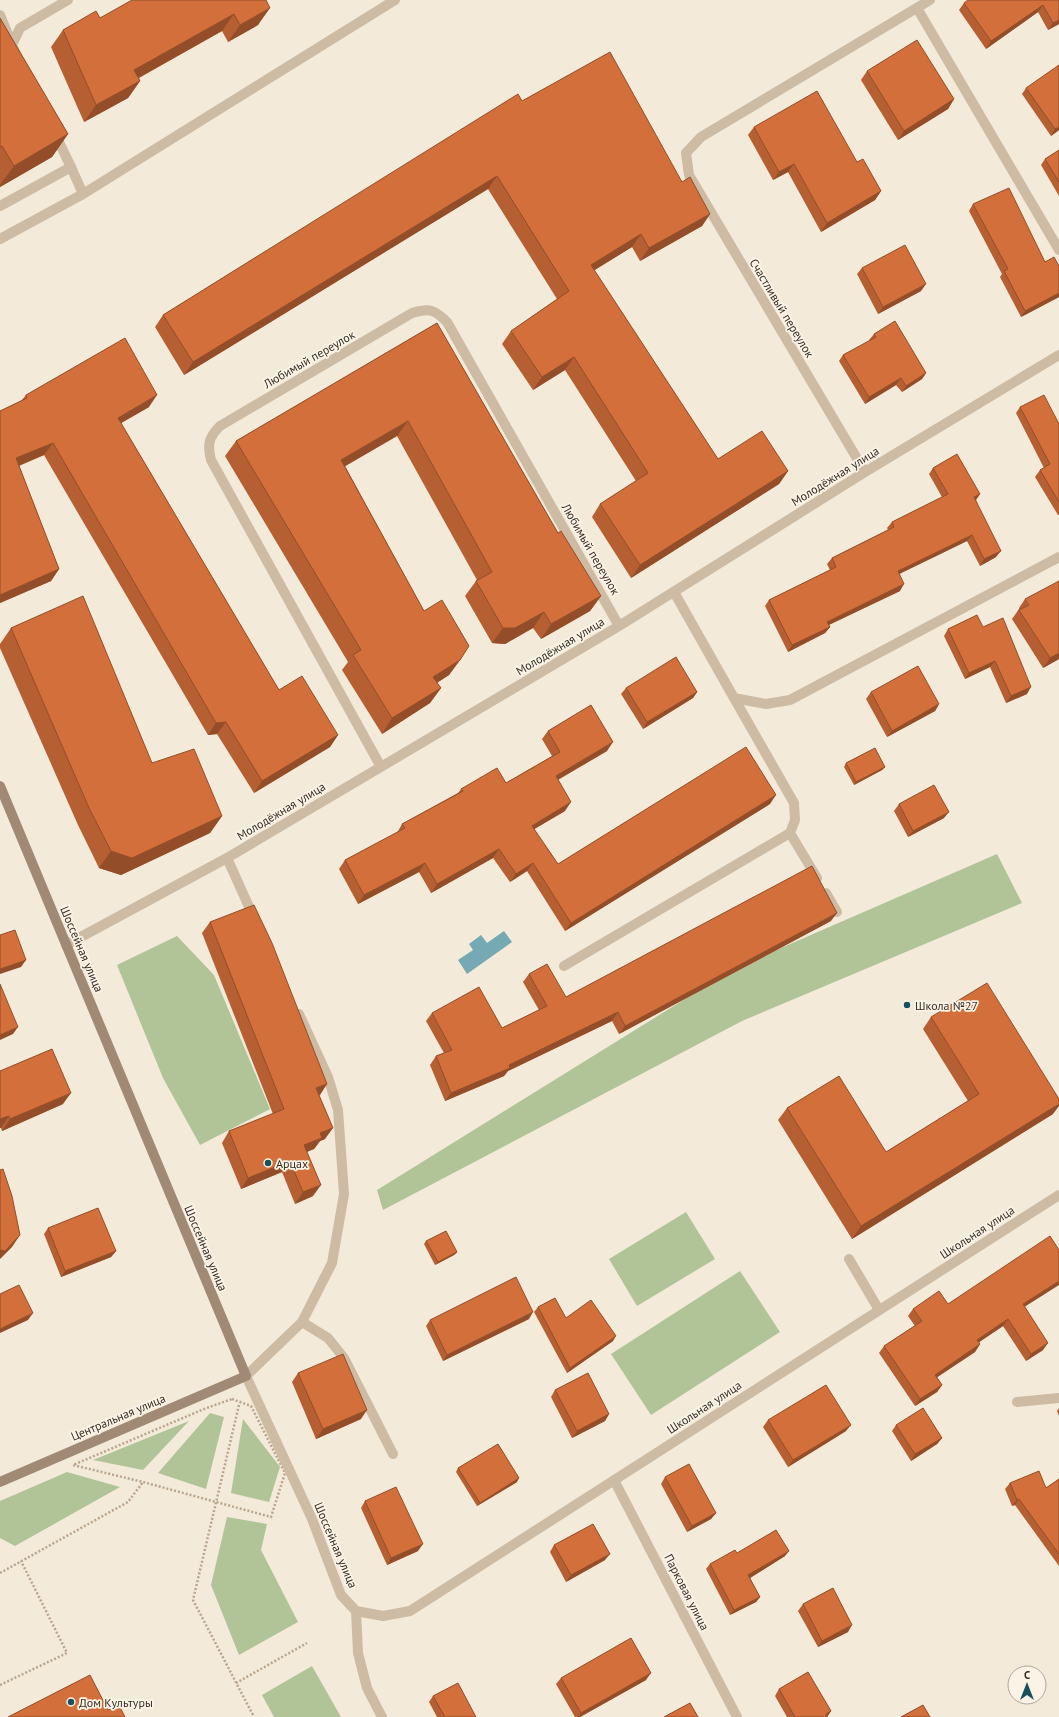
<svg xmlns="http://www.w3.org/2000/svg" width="1059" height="1717" viewBox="0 0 1059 1717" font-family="'PT Sans',sans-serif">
	<rect width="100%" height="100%" fill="#f4ead9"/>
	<path fill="#b1c498" d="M997,854L1022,903L742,1021L383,1210L377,1190L735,968Z
		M177,936L214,975L270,1109L200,1145L163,1078L117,965Z
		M686,1212L715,1259L637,1306L609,1259Z
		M740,1271L780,1332L651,1415L611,1354Z
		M210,1413L224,1417L206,1489L158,1473Z
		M243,1419L280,1467L269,1502L231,1493Z
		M189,1421L143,1470L93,1460Z
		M67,1472L120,1487L15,1546L0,1538V1501Z
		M227,1517L267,1524L261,1550L298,1622L239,1655L211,1585Z
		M312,1666L341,1717H274L262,1695Z"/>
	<path fill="#75aab4" d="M504,931L512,942L467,974L458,960L473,950L469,944L481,935L487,943Z"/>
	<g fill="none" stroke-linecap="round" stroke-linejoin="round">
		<path stroke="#b9a58e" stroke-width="2.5" stroke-dasharray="2 2" stroke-linecap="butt" d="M232,1399L251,1406L285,1473L271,1517L143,1482L73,1465L204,1409Z
			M239,1405L193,1600L254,1717
			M0,1573L128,1502L143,1482
			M236,1683L307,1643
			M0,1685L67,1653L21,1561"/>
		<path stroke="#cdbba4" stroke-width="10" d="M71,167L83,194
			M0,239L83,194L395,0
			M790,833L817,878
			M227,858L254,918
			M826,893L837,912
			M564,966L790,833L795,820L794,803L734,698
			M849,1259L879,1310
			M302,1322L328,1338L344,1358L393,1454
			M246,1376L302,1322L332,1263L344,1194L338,1110L328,1077L299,1014
			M1017,1402L1059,1398"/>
		<path stroke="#cdbba4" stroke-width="10" d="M917,8L1059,250
			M0,15L9,37
			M16,54L12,45L20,28L68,0
			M0,206L71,167L55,134
			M865,472L689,175L686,153L701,137L930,0
			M674,592L734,698L766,704L790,700L1059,557
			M381,767L211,460C207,444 209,437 220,426L412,313C429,308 434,309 447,322L619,626
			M66,945L227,858L619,626L865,472L1059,355
			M246,1376L312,1519L341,1595L356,1611L358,1653L367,1688L382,1717
			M614,1480L737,1717
			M356,1611L383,1616L410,1611L1059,1195"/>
		<path stroke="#a18a75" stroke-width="10" d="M0,786L246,1376L0,1482"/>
	</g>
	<path fill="#b55f32" d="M266,0L258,25L228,42L222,31L139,78L140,81L128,98L84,122L51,47L63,30L100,18Z
		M1059,0V24L1048,30L1038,12L986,49L959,10L964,3Z
		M0,18L68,134L52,157L0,187Z
		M867,71L954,99L948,109L898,140L861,80Z
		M1026,88L1059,130L1051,136L1022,94Z
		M522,101L682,182L710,214L702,226L640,261L632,247L594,270L718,459L788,471L779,484L631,578L592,517L600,504L636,481L565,370L533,390L502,344L511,331L557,299L488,189L184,375L155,327L163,315Z
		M754,127L857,162L881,191L875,200L821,232L788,172L773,180L748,135Z
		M1059,150V196L1041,165L1045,159Z
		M973,204L1045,262L1059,266V297L1021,317L1000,277L1002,274L969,211Z
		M862,268L921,291L878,314L857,274Z
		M437,323L558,533L601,596L590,611L541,639L533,628L505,644L492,643L465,596L476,581L477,580L397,436L345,466L424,611L460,660L449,675L437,683L441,688L430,703L382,734L342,670L348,662L225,456L236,441Z
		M874,334L926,373L922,379L902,392L896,385L865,404L839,361L843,355L870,341L869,340Z
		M26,395L149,407L121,423L279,690L338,735L330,747L254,793L217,734L208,735L44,455L19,466L59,569L51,581L0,603V411L21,401Z
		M1020,407L1059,424V515H1058L1035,477L1040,470L1044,468L1016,413Z
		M933,468L980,494L976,500L996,557L980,566L967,541L899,574L900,591L829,625L830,627L825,633L788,652L765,606L769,600L830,570L827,564L832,558L888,530L887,528L892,522L942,497L929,474Z
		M1025,599L1059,659L1043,668L1012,619L1019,609V608Z
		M983,627L1027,694L1006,703L990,667L965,679L944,636L948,629Z
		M11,628L152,763L222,816L210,833L121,875L99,868L78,825L0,648V644Z
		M626,688L697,692L693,698L643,729L621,694Z
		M871,692L939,704L935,711L887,737L866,699Z
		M548,731L607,751L558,780L565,811L534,829L558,864L770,804L565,931L527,871L510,882L493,858L431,893L419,872L358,904L339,869L345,860L397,833L402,824L458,793L461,789L506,783L552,756L542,739Z
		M846,763L885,767L882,770L854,785L844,767Z
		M899,804L944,818L908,837L894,811Z
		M831,921L619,1034L612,1021L508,1071L504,1076L445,1101L430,1065L436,1056L444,1053L426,1021L432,1013L502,1028L539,1010L523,982L529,974L566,997Z
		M210,922L327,1084L319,1095L325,1139L320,1141L314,1149L307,1152L313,1196L295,1204L282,1172L241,1189L222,1143L229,1131L273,1114L202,933Z
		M931,1017L1053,1114L852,1239L778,1120L787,1108L886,1152L968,1101L923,1029Z
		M0,1071L63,1104L2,1131L1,1128Z
		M48,1228L116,1251L111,1257L61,1277L44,1234Z
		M426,1241L457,1252L454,1255L435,1265L424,1244Z
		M948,1304L1025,1307L1043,1350L1026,1361L1003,1326L979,1342L980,1344L975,1352L937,1377L942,1385L937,1392L915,1406L879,1353L884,1346L915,1326L908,1316L913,1309Z
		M538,1307L566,1318L613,1341L567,1373L534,1312Z
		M529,1319L443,1361L426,1326L430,1320Z
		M298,1373L361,1419L316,1439L292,1382Z
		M555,1390L609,1414L605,1421L572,1438L551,1397Z
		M1059,1408V1416L1057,1411Z
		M768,1420L846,1431L788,1467L763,1427Z
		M896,1425L942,1438L937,1444L911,1461L892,1431Z
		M458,1468L517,1482L477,1506L456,1472Z
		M665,1477L716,1513L711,1519L687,1532L661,1484Z
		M1059,1479V1566L1015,1505L1012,1506L1005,1489L1010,1483L1046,1488Z
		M365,1501L418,1551L387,1565L361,1508Z
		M554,1545L605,1560L566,1582L550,1552Z
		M737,1553L785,1556L750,1578L760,1597L756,1602L730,1615L706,1569L710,1564Z
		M803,1604L848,1632L818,1647L798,1611Z
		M561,1678L646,1680L580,1717H575L556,1684Z
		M779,1689L831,1711L827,1717H787L775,1696Z
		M433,1696L476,1717H437L429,1702Z"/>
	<path fill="#934e29" d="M1043,5L1038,12L986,49L991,41Z
		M270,8L258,25L228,42L240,25Z
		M234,14L222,31L122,87L134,70Z
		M1059,20V24L1048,30L1053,23Z
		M140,81L128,98L84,122L96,105Z
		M954,99L948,109L898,140L904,131Z
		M1059,127V130L1051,136L1055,129Z
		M68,134L52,157L0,187V185L14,166Z
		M794,164L788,172L773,180L779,172Z
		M497,176L488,189L184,375L193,362Z
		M881,191L875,200L821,232L827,223Z
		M710,214L702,226L640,261L649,248Z
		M641,234L632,247L582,278L591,265Z
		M926,284L921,291L878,314L883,307Z
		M1059,293V297L1021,317L1025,311Z
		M574,357L565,370L533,390L542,377Z
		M926,373L922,379L902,392L906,386Z
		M901,378L896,385L865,404L869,397Z
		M157,395L149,407L109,430L118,418Z
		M408,421L397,436L330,475L341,460Z
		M53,443L44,455L8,470L16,458Z
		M788,471L779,484L631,578L640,565Z
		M980,494L975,501L974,497Z
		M972,535L967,541L893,577L898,571Z
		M1001,551L996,557L980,566L984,559Z
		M59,569L51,581L0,603V595Z
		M904,584L900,591L822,628L827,622Z
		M601,596L590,611L541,639L551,624Z
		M544,612L533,628L505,644L492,643L503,628Z
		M830,627L825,633L788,652L792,645Z
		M1059,653V659L1043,668L1050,658Z
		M460,660L449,675L422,692L433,677Z
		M995,661L990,667L965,679L969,673Z
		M1031,687L1027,694L1006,703L1011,696Z
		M441,688L430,703L382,734L392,718Z
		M697,692L693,698L643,729L647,722Z
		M939,704L935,711L887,737L892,731Z
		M226,722L217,734L208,735L216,723Z
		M338,735L330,747L254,793L262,781Z
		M613,742L607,751L550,784L556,776Z
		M885,767L882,770L854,785L856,782Z
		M776,795L770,804L565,931L571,923Z
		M571,802L565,811L526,834L532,826Z
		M949,812L944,818L908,837L913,831Z
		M222,816L210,833L121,875L99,868L111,851Z
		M499,849L493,858L431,893L437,884Z
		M425,863L419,872L358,904L364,895Z
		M533,863L527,871L510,882L516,874Z
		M837,913L831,921L619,1034L625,1026Z
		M26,960L21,967L0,974V969Z
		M618,1012L612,1021L508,1071L504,1076L445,1101L451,1093L509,1065Z
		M18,1027L13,1034L0,1040V1035Z
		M327,1084L320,1095L308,1100L316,1088Z
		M71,1093L63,1104L2,1131L10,1119Z
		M1059,1104V1106L1053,1114L852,1239L861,1226Z
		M9,1116L1,1128H0V1119Z
		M333,1128L325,1139L320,1141L314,1149L296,1156L304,1145L320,1133Z
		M290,1161L282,1172L241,1189L248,1178Z
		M321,1185L313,1196L295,1204L303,1192Z
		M20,1235L12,1247L0,1259V1250Z
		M116,1251L111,1257L61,1277L65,1271Z
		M457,1252L454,1255L435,1265L438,1262Z
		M1059,1281V1285L1018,1311L1023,1304Z
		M533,1312L529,1319L443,1361L447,1355Z
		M33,1313L28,1320L0,1333V1329Z
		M1008,1319L1003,1326L972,1347L977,1340Z
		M616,1336L613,1341L567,1373L570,1368Z
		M1048,1343L1043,1350L1026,1361L1031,1354Z
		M980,1344L975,1352L930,1382L935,1375Z
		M942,1385L937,1392L915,1406L920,1399Z
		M367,1410L361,1419L316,1439L323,1429Z
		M609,1414L605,1421L572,1438L577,1431Z
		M851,1425L846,1431L788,1467L793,1460Z
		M942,1438L937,1444L911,1461L915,1454Z
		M519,1478L517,1482L477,1506L480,1503Z
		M1019,1499L1015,1505L1012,1506L1017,1500Z
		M716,1513L711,1519L687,1532L692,1526Z
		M423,1544L418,1551L387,1565L391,1558Z
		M789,1551L785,1556L745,1581L748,1575Z
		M610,1554L605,1560L566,1582L571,1575Z
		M760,1597L756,1602L730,1615L734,1610Z
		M852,1625L848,1632L818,1647L822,1641Z
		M651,1673L646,1680L580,1717H578L581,1713Z
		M831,1711L827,1717L826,1714Z"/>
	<path fill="#d26f3a" stroke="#934e29" d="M132,0H266L270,8L240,25L234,14L134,70L140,81L96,105L63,30L96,11L100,18Z
		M968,0H1059V20L1053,23L1043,5L991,41L964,3Z
		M0,18L68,134L14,166L2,146L0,147Z
		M917,40L954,99L904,131L867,71Z
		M610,52L682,182L690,177L710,214L649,248L641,234L591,265L718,459L762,431L788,471L640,565L600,504L648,473L574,357L542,377L511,331L569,291L497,176L193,362L163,315L518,94L522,101Z
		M1059,65V127L1055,129L1026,88Z
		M817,91L857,162L863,159L881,191L827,223L794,164L779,172L754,127Z
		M1059,150V182L1045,159Z
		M1009,188L1045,262L1054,257L1059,266V293L1025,311L1004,271L1008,269L973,204Z
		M905,245L926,284L883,307L862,268Z
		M895,321L926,373L906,386L901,378L869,397L843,355L876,337L874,334Z
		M437,323L558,533L561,531L601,596L551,624L544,612L515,628H503L476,581L492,572L408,421L341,460L424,611L442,600L469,646L460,660L433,677L441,688L392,718L353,655L361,650L236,441Z
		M125,338L157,395L118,418L279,690L302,676L338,735L262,781L226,722L216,723L53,443L16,458L59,569L0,595V411L27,398L26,395Z
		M1044,395L1059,424V502L1040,470L1050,464L1020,407Z
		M957,454L980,494L974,497L1001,551L984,559L972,535L898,571L904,584L827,622L830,627L792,645L769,600L836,567L832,558L894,527L892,522L948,494L933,468Z
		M1059,581V653L1050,658L1019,610L1029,605L1025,599Z
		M83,596L152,763L194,749L222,816L132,858L111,851L89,808L11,628Z
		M977,615L983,627L1003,618L1031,687L1011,696L995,661L969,673L948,629Z
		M676,657L697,692L647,722L626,688Z
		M918,666L939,704L892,731L871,692Z
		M591,705L613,742L556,776L571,802L532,826L558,864L746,747L776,795L571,923L533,863L516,874L499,849L437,884L425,863L364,895L345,860L405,828L402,824L463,791L461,789L497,768L506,783L560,752L548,731Z
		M875,748L885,767L856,782L846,763Z
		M934,785L949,812L913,831L899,804Z
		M812,866L837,913L625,1026L618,1012L509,1065L510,1068L451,1093L436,1056L452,1050L432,1013L479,987L502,1028L547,1006L529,974L547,964L566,997Z
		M254,905L272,943L327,1084L316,1088L333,1128L320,1133L322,1138L304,1145L321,1185L303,1192L290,1161L248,1178L229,1131L284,1109L210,922Z
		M15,930L26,960L0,969V935Z
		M987,983L1059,1099V1104L861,1226L787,1108L839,1076L886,1152L979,1094L931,1017Z
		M0,984L18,1027L0,1035Z
		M52,1049L71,1093L10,1119L9,1116L0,1119V1071Z
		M3,1169L12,1196L20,1235L5,1251L0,1250V1170Z
		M98,1208L116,1251L65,1271L48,1228Z
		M446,1231L457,1252L438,1262L426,1241Z
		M1050,1236L1059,1250V1281L1023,1304L1048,1343L1031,1354L1008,1319L977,1340L980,1344L935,1375L942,1385L920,1399L884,1346L922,1321L913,1309L939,1291L948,1304Z
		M516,1277L533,1312L447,1355L430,1320Z
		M19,1285L33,1313L0,1329V1294Z
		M555,1298L566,1318L591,1300L616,1336L570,1368L538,1307Z
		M343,1354L367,1410L323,1429L298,1373Z
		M588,1373L609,1414L577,1431L555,1390Z
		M826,1385L851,1425L793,1460L768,1420Z
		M923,1408L942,1438L915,1454L896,1425Z
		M498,1444L519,1478L480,1503L458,1468Z
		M689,1464L716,1513L692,1526L665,1477Z
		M1039,1471L1046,1488L1059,1479V1554L1019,1499L1017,1500L1010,1483Z
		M396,1487L423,1544L391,1558L365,1501Z
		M593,1524L610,1554L571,1575L554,1545Z
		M776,1530L789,1551L748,1575L760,1597L734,1610L710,1564L735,1550L737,1553Z
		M833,1588L852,1625L822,1641L803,1604Z
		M631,1638L651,1673L581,1713L561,1678Z
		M808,1672L831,1711L826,1714L827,1717H795L779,1689Z
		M90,1675L108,1710L119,1705L125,1717H8Z
		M458,1683L476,1717H445L433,1696Z
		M690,1703L698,1717H664Z
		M923,1705L930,1717H901Z"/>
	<g fill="#18515d" stroke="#fbf4e6" stroke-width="1.5">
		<circle cx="907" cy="1005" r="4"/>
		<circle cx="268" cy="1163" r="4"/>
		<circle cx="71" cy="1702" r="4"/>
	</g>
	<g text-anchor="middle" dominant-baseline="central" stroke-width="3.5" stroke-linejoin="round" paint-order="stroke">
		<g font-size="12" fill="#382e26" stroke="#fbf4e6">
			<text transform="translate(782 308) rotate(59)">Счастливый переулок</text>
			<text transform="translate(309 359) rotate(-30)">Любимый переулок</text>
			<text transform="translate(835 476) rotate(-32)">Молодёжная улица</text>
			<text transform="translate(591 549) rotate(60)">Любимый переулок</text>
			<text transform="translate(560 646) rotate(-31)">Молодёжная улица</text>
			<text transform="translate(281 811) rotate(-31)">Молодёжная улица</text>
			<text transform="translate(82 949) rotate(67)">Шоссейная улица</text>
			<text transform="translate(977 1232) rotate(-33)">Школьная улица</text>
			<text transform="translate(206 1248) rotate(67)">Шоссейная улица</text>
			<text transform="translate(704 1407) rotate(-33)">Школьная улица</text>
			<text transform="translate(118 1417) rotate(-23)">Центральная улица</text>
			<text transform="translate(336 1545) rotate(67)">Шоссейная улица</text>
			<text transform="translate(687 1592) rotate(63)">Парковая улица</text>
		</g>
		<g font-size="12" fill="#382e26" stroke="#fbf4e6" text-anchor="start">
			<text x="915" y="1005">Школа №27</text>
			<text x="276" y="1163">Арцах</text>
			<text x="79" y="1702">Дом Культуры</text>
		</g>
	</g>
	<g transform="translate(1027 1685)"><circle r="19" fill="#fbf4e6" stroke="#ada599"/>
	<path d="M0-3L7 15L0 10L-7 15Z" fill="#18515d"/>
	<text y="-6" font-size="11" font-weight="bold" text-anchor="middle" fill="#382e26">С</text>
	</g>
</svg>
